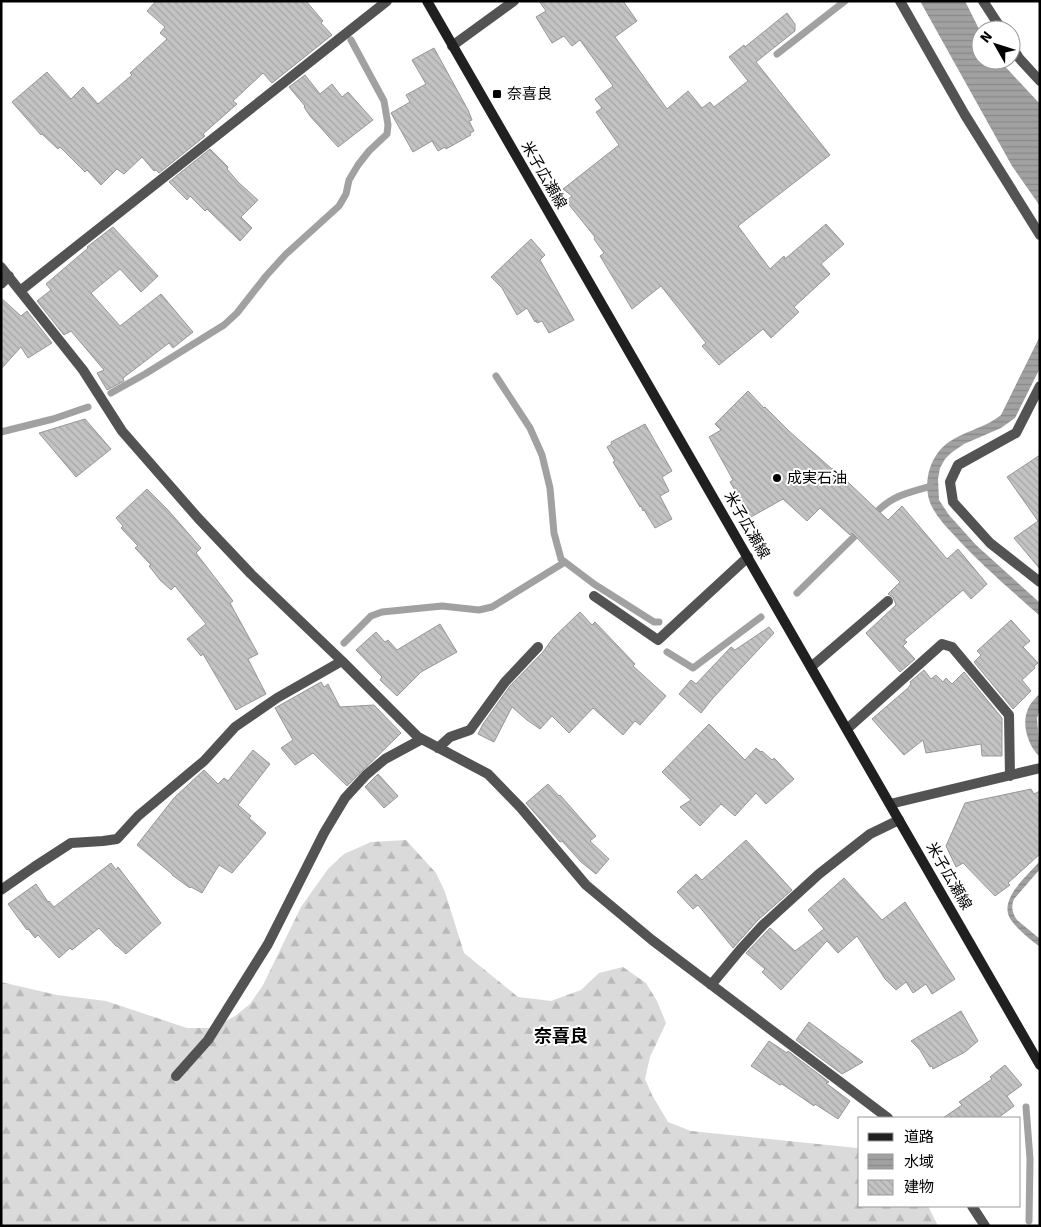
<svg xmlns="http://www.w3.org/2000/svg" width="1041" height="1227" viewBox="0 0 1041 1227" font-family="Signika,'Noto Sans JP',sans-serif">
	<defs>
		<pattern id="forest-firs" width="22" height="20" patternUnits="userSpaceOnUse" patternTransform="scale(1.25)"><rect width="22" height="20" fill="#dadada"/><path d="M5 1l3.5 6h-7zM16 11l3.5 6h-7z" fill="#b9b9b9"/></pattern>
		<pattern id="water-rules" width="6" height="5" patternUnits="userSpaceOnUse" patternTransform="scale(1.25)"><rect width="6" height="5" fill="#a1a1a1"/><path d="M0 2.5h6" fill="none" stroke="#898989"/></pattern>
		<pattern id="building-back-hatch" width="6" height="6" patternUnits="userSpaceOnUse" patternTransform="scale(1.25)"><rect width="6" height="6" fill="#c3c3c3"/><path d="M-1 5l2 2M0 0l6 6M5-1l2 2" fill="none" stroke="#a6a6a6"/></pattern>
	</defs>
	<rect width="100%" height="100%" fill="#fff"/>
	<path fill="url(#forest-firs)" d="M406,840L436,873L445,892L464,953L518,997L551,1001L581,990L599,973L623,967L646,983L657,1001L666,1023L650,1057L645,1079L652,1095L668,1122L691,1131L857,1148L860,1150V1206H928L938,1226H1V982L57,995L106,1001L187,1028H213L235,1016L250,1004L263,985L301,907L328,869L344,854L371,842Z"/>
	<path fill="url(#water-rules)" d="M920,1H965L981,33V60H999L1040,104V206L1012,166Z
		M1040,336V368L1015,418L1001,428L964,444L951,453L945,459L940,468L938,479L939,500L949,515L976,545L1040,603V616C1011,590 980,564 954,535C945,526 937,517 931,505C924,489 927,468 937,454C952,432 982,431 1001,415Z
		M1040,693V709L1037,718L1040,757C1028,746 1021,724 1028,709C1030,703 1036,698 1040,693Z
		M1040,861V869L1014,899C1011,907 1012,913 1017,920L1040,939V947C1030,939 1018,930 1011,920C997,900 1028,875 1040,861Z"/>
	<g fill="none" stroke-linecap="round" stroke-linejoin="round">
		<path stroke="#a1a1a1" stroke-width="7" d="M777,54L845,1
			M496,376L530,428L542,455L550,488L554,533L561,559L594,584L654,622H659
			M111,393L145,374L224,325L237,313L266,276L286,254L339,206L346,194L349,180L358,165L369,151L387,134L388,125L384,101L351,40
			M1,432L53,419L88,407
			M873,516C891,495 906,494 931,486
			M797,593L861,530
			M344,643L371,616L382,612L442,606L479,610L492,607L565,562
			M667,652L693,668L761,617
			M1026,1107L1030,1159L1029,1221"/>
	</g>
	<path fill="url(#building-back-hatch)" stroke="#979797" d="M156,1H306L323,21L321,23L332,35L272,83L263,73L233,101L237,104L203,134L205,136L159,173L156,170L154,171L142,157L124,174L117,169L101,185L87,170L85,172L60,147L58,149L42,134L41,135L12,102L47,72L71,99L83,87L98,104L132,75L130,73L167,39L160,33L165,27L147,11Z
		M539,1H623L637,21L615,37L667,109L688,91L702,108L710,102L714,107L748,81L729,57L744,45L745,47L787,13L795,24V31L756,62L830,155L738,226L770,269L784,256L785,259L826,224L844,244L821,264L830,274L794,307L799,312L771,338L763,329L719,365L702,346L706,343L661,286L632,309L600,256L604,253L594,239L595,237L566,201L572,196L563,189L619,145L596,112L602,108L595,99L613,86L580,40L572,46L564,36L552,43L536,17L546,11Z
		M434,48L468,110L472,120L469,121L474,131L470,133L471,135L446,149L445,147L438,151L432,141L413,152L391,113L410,102L406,95L426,84L412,60Z
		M305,75L320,94L332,84L342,97L348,92L373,120L338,147L310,116L304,107L305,106L289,87Z
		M210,149L228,167L227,169L238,182L258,200L241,217L252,228L240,241L207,209L205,211L190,196L187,200L169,182Z
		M113,227L158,276L141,292L120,269L91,293L120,326L161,294L193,332L173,348L169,343L123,378L124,381L107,390L97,373L104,370L71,331L64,335L37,301L51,290L46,284L88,248L87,247Z
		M531,239L545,255L540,260L574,320L549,333L542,321L537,323L536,320L535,322L527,308L517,315L502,288L491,277Z
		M1,298L21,316L27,311L52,343L28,358L21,347L1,369Z
		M748,391L764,408L765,407L790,432L832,469L833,468L888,520L902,506L947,559L958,549L987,584L971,599L963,590L904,640L907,642L903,646L915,659L900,672L866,633L896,605L893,597L888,594L900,582L852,533L850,535L820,508L807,521L783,499L751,517L730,482L733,480L709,437L721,430L715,424Z
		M85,419L111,449L76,477L39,433Z
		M645,424L672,471L662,477L669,491L660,496L672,519L655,528L644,510L643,511L641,506L640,507L613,462L615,461L607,447L612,444L611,442Z
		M1040,455V569L1014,538L1038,521L1007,477Z
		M147,489L168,510L201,548L196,553L233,601L230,603L258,654L248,659L266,694L236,710L203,654L201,656L187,639L206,624L175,586L171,590L160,580L149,566L151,565L135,548L138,546L121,528L123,526L116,518Z
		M580,612L592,625L595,622L635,664L633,666L666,696L640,725L635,721L623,735L593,708L569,733L552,716L540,729L527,720L512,707L494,742L478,734L483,724L510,686L543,652L553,638Z
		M1011,620L1030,641L1023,647L1038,663L1034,666L1035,668L1022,680L1031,691L1013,709L974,662L981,655L977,651Z
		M440,624L457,652L421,672L397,696L380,680L382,677L356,650L376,632L385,642L388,640L397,650Z
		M769,627L774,633L713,698L701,713L679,694L691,680L696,684L731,647L735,650Z
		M924,670L931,679L936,675L943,682L946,678L952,684L964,672L1002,718V756H982L981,744L926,753L923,740L904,755L872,719L908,688L911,684L910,682Z
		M321,682L324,687L328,684L340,707L374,705L401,733L347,786L313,753L295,765L281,748L293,740L275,708Z
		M709,724L745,760L756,748L761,752L762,751L772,760L774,758L794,779L766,804L756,793L735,816L721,804L700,826L680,807L691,800L662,772Z
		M253,750L270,764L238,805L251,816L249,818L266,833L232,873L219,865L202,893L191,887L190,888L172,875V874L137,845L174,798L204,770L218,784L224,778L228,781Z
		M378,774L398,796L384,808L365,787Z
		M548,784L559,796L560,795L596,836L590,841L609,859L596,874L581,862L562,841L560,842L526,803Z
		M1031,789L1034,794L1040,791V854L1008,883L1010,885L995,896L963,863L956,867L946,846L965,803Z
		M746,840L792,890L758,920L733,948L698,905L693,909L677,892L696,874L702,880Z
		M111,863L116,870L118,867L161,923L126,954L117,946H116L99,928L72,950L70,948L59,958L38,935L35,938L28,929L27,930L8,904L36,884L48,902L49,901L54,907Z
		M844,878L882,920L905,902L955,979L932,994L926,984L913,993L906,982L896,990L885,979L857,936L838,953L827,941L781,990L762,972L765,969L746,953L770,928L795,951L824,929L808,910Z
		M961,1011L978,1041L965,1052L933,1069L932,1066L930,1067L920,1050L911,1041Z
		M809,1022L863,1062L842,1074L796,1040Z
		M769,1041L787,1053L788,1051L829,1082L826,1083L850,1101L838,1119L815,1104L814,1106L782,1084L780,1085L751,1066Z
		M1005,1065L1022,1085L1007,1096L1014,1106L998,1118H943L962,1105L959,1102L992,1079L990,1077Z"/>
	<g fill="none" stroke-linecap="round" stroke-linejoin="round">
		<path stroke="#535353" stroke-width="10" d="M900,1L965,115L1040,235
			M983,1L1002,30
			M1011,45L1019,58L1040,81
			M452,46L514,1
			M1,267L83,370L122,431L198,518L251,574L342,661L418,737L488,774L521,808L586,885L652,940L888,1118
			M1,284L9,276
			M20,291L387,1
			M1040,386L1016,433L958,465L950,482L953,502L990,543L1040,582
			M594,596L658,640L748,557
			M811,667L888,601
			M847,729L942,644L952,647L1009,715L1010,776
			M438,748L450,737L470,730L505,682L538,647
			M890,804L1040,768
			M1,890L34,867L71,843L103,841L117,839L138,816L204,761L235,727L277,698L342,661
			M711,985L740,950L763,925L819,874L870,834L899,820
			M176,1076L208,1040L268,944L324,833L345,798L366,775L385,759L422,739
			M972,1206L985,1226"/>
		<path stroke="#202020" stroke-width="10" d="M427,1L1040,1065"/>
	</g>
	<g fill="#000" stroke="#fff" stroke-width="2">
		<rect x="492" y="89" width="10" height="10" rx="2.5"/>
		<circle cx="777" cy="478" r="5"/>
	</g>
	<g text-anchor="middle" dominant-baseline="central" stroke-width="4" stroke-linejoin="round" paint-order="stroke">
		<g font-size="15" fill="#000" stroke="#fff" text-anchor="start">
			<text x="507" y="94">奈喜良</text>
			<text x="787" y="478">成実石油</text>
		</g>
		<g font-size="15" fill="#000" stroke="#fff">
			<text transform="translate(544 175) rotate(60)">米子広瀬線</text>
			<text transform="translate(747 525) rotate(60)">米子広瀬線</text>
			<text transform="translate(949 876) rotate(60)">米子広瀬線</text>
		</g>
		<g font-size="18" font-weight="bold" fill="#000" stroke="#fff">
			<text x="561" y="1036">奈喜良</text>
		</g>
	</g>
	<rect width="1041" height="1227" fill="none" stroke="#000000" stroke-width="5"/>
	<rect x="858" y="1117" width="162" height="90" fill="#ffffff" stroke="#999999"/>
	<rect x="868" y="1133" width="25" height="8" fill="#202020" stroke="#999999"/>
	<text x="904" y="1142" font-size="15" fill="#000000">道路</text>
	<rect x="868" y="1154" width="25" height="15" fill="url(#water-rules)" stroke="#999999"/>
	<text x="904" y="1167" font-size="15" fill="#000000">水域</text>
	<rect x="868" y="1180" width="25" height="15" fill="url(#building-back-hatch)" stroke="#999999"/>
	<text x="904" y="1192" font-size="15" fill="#000000">建物</text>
	<g transform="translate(996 45) rotate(309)"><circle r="24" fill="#ffffff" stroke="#999999"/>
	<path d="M0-4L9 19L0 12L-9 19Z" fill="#000000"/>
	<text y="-8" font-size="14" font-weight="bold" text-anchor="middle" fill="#000000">N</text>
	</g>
</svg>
